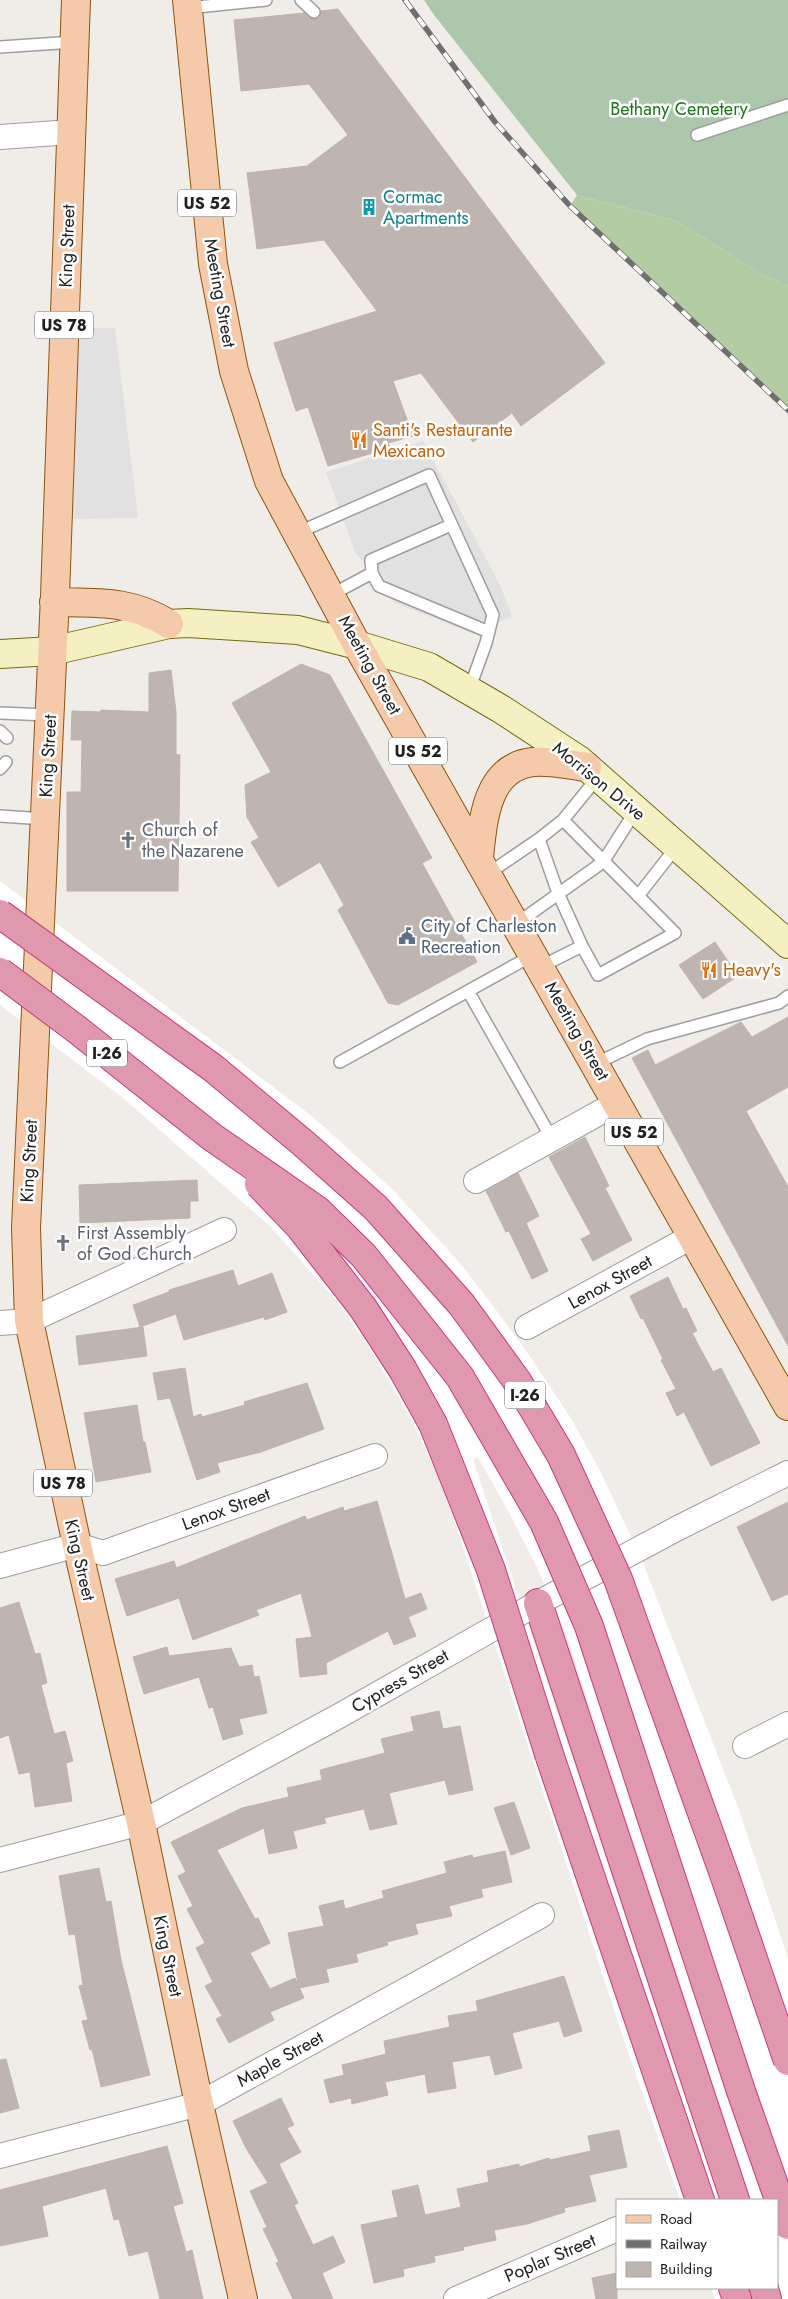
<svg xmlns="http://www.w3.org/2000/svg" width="788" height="2299" viewBox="0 0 788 2299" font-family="Jost,sans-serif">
	<rect width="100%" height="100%" fill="#f0ede8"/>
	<path fill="#b3cca1" d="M577,195L677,221L762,274L788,286V410L570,206Z"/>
	<path fill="#acc7ac" d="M424,0H788V286L762,274L677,221L577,195L434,15Z"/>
	<path fill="#e1e1e1" d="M71,328H115L138,518L66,519Z
		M423,441L500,585L512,616L474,634L395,603L355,552L326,472Z"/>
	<path fill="#fff" d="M0,881L313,1117L392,1189L458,1261L488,1299L527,1352L570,1417L600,1471L641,1558L739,1810L788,1959V2299H715L711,2288H777V2200H751L568,1640L537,1567L507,1509L478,1457L473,1460L708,2165L682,2081L748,2200H680L625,2043L464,1550L440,1481L411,1418L367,1344L335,1299L270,1226L123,1098L0,1005Z"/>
	<path fill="#beb5b1" stroke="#c1b2ac" d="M338,9L605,363L521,426L512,413L473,442L421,373L393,381L413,436L388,443L390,448L328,466L308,407L296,411L274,343L377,311L324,240L257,249L247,173L307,166L348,135L309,84L241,91L234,20L304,13L309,18L316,19L320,17L321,11Z
		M301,664L330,675L432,858L422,863L477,962L398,1005L388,1003L338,910L344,905L320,862L278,887L251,842L259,838L247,817L245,785L271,772L232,703Z
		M171,670L176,712V754L180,755L178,891H67V792H81L82,740H71L72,711L101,712V710L149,712V673Z
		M715,942L738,976L703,999L679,965Z
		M788,1017V1087L746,1111L788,1187V1346L632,1058L648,1050L655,1065L741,1022L752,1037Z
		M585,1137L609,1186L605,1188L632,1240L593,1261L581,1239L591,1234L549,1157Z
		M518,1173L539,1216L526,1223L548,1271L532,1279L509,1231L506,1232L486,1191Z
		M197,1180L198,1201H190V1218L80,1223L79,1185Z
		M233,1270L238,1286L272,1273L287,1312L265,1320L264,1317L184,1340L176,1314L140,1327L133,1305L169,1292V1290Z
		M668,1277L683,1309L686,1308L697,1331L692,1333L713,1372L721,1368L760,1443L711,1466L684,1412L677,1416L666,1393L676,1389L661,1360L663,1359L643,1318L641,1319L630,1296Z
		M143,1327L147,1356L79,1365L76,1336Z
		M185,1368L193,1417L201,1414L202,1417L245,1405L244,1402L307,1383L324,1429L261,1452L217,1463L220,1472L197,1480L170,1398L158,1400L153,1373Z
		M137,1405L143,1442H145L151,1472L96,1482L84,1413Z
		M377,1501L405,1599L421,1593L427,1609L408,1617L416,1636L394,1645L388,1631L326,1663L327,1674L300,1677L296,1639L312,1637L301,1593L256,1610L259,1615L193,1640L179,1598L127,1616L115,1579L174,1561L176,1568L305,1516L307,1520L343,1507L344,1511Z
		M788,1502V1594L772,1601L737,1527Z
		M19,1602L35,1654L40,1653L47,1683L41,1685L54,1734L65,1731L73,1761L66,1763L72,1801L35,1807L30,1772L19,1774L9,1735L0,1738V1608Z
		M167,1647L169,1656L231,1648L239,1667L252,1665L254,1677L259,1676L267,1713L239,1719L243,1734L223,1740L213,1707L209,1708L199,1677L144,1694L133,1657Z
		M439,1711L443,1729L460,1726L473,1790L449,1795L445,1780L389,1793L397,1824L370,1830L364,1809L324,1818L326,1823L293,1831L297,1848L269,1854L264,1828L217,1850L255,1919L258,1918L270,1943L250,1953L270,1989L295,1978L304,1998L270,2012L274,2020L229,2043L216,2019L222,2016L205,1986L213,1982L196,1948L205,1943L187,1909L193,1906L178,1876L186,1872L171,1842L242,1808L289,1797L287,1788L322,1780L320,1770L385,1753L381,1739L414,1731L411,1717Z
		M514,1802L530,1848L511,1855L494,1808Z
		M505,1851L512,1882L481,1889L483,1897L449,1906L452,1916L415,1924L418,1934L387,1942L388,1945L356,1954L358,1962L326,1969L329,1982L299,1988L288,1933L324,1926L319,1906L343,1900L345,1909L384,1898L382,1891L447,1873L444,1862L472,1855L473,1858Z
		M99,1868L106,1902L111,1901L121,1960L150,2075L101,2087L92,2049L90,2050L82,2021L88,2020L79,1986L83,1985L75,1934L69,1935L59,1876Z
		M564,1976L582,2031L564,2037L559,2021L512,2033L522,2068L495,2075L490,2055L452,2062L456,2088L428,2093L425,2074L385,2082L388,2095L352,2104L351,2098L330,2103L324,2080L344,2075L342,2065L386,2054L384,2041L450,2027L448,2016L478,2011L476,2001Z
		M6,2059L19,2108L0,2113V2060Z
		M281,2098L294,2125L287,2128L301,2152L279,2164L298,2203L294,2205L313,2245L333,2236L345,2262L322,2273L333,2299H293L276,2263L279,2262L263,2229L267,2227L250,2191L268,2183L246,2148L233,2121Z
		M619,2130L627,2167L589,2175L596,2201L564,2208L565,2212L527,2224L494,2230L496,2240L463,2247L464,2250L434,2256L435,2262L403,2269L404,2276L374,2283L361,2225L398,2217L392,2191L418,2185L425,2215L461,2207L457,2189L489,2182L487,2171L519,2164V2167L549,2158L550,2160L591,2151L588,2136Z
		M167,2146L183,2203L173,2206L186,2252L192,2250L203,2299H160L148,2251L129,2256L119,2219L114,2220L106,2188L42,2206L48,2236L0,2246V2190Z
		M617,2273V2299H596L592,2278Z"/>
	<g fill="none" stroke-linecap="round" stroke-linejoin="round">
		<g stroke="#9e9e9e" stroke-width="14">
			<path id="service" d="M301,0L314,12
				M187,8L266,0
				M0,47L74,42
				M697,135L788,105
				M297,533L429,475L493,615L486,643L469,690
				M372,573L379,586L489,632
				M331,595L372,573L371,560L451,525
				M0,713L49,715
				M0,731L7,738
				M0,769L6,762
				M0,816L45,819
				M563,820L598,777
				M489,873L539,839
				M638,896L677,846
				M516,924L603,862L636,810
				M540,967L582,946L598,975L675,933L563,820L539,839L558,893L582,946
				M468,991L552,1139
				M340,1062L533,955
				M595,1064L647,1039L779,1003L788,996"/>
		</g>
		<g stroke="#9e9e9e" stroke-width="26">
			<path id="minor" d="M0,137L71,132
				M476,1181L617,1103
				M0,1323L29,1321L224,1230
				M527,1327L693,1236
				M0,1566L77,1545L103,1553L375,1456
				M745,1746L788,1724
				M0,1860L141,1823L339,1716L538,1603L678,1528L788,1473
				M0,2156L199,2104L542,1915
				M456,2299L617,2229"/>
		</g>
		<g stroke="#706d0f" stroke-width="30">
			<path id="secondary" d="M0,654L52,651L169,624L188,623L298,630L357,645L429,667L501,709L579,760L788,944"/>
		</g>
		<g stroke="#90530e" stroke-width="30">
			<path id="primary" d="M76,0L55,596L26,1228L29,1321L77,1545L141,1823L199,2104L243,2299
				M187,0L213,264L234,371L269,481L357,645L788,1406
				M54,602C98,603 130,600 169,624
				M479,857C483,821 486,767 533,762C551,760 570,765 587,767"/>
		</g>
		<g stroke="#cc387f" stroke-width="30">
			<path id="motorway" d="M538,1603L735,2200
				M549,1754L700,2200
				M733,2288L737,2299
				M764,2288L767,2299"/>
		</g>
		<use href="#service" stroke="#fff" stroke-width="11"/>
		<use href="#minor" stroke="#fff" stroke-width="24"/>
		<use href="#secondary" stroke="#f4f0c2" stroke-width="28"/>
		<use href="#primary" stroke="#f4caaa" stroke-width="28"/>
		<use href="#motorway" stroke="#e098af" stroke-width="28"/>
		<g stroke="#6f6f6f" stroke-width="5.5">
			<path id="rail" d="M405,0L495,122L570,206L788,410"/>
		</g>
		<use href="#rail" stroke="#fff" stroke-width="4" stroke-dasharray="11" stroke-linecap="butt"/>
		<g stroke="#cc387f" stroke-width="30" stroke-linecap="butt">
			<path id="motorway-bridge" d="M0,914L213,1068L303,1143L376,1208L462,1305L517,1381L561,1455L618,1579L725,1877L788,2061
				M0,972L75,1028L212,1137L317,1210L364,1256L460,1377L544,1522L589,1626L741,2091L788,2225
				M259,1184L300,1227L363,1308L403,1370L433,1424L491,1570L549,1754"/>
		</g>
		<use href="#motorway-bridge" stroke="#e098af" stroke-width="28"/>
	</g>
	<defs>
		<g id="building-bare" transform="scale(1.35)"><path d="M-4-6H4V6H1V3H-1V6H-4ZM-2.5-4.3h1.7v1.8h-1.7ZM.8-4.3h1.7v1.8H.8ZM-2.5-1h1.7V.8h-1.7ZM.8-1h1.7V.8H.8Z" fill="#0f9aa8" stroke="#fff" stroke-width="2.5" paint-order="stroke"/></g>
		<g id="restaurant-bare" transform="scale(1.35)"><path d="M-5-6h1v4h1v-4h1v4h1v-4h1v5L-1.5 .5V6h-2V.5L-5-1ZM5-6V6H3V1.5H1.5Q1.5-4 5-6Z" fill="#e8710a" stroke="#fff" stroke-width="2.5" paint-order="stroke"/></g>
		<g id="church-bare" transform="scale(1.35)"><path d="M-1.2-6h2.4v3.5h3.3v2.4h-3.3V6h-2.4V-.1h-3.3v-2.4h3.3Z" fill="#6b7280" stroke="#fff" stroke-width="2.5" paint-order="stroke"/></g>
		<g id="civic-bare" transform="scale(1.35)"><path d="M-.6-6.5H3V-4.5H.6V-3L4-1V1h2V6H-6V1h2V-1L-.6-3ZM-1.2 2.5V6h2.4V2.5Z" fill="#5c6f8a" stroke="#fff" stroke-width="2.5" paint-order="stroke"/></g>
	</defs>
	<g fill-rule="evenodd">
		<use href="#building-bare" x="369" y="207"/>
		<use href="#restaurant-bare" x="359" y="440"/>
		<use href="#church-bare" x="128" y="840"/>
		<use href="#civic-bare" x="407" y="936"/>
		<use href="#restaurant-bare" x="709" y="970"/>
		<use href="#church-bare" x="63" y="1243"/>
	</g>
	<g text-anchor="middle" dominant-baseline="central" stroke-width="5" stroke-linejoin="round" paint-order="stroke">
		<g fill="#fff" stroke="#646464" stroke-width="1">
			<rect x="178" y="189.5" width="58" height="27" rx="4"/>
			<rect x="35" y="311.5" width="58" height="27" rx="4"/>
			<rect x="389" y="737.5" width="58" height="27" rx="4"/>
			<rect x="87" y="1039.5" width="40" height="27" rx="4"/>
			<rect x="605" y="1118.5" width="58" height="27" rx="4"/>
			<rect x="505" y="1381.5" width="40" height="27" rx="4"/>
			<rect x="34" y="1469.5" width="58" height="27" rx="4"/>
		</g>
		<g font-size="16" font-weight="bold" fill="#212121">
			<text x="207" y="203">US 52</text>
			<text x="64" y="325">US 78</text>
			<text x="418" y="751">US 52</text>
			<text x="107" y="1053">I-26</text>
			<text x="634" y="1132">US 52</text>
			<text x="525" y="1395">I-26</text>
			<text x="63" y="1483">US 78</text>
		</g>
		<g font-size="18" fill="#1c7716" stroke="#fff">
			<text x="679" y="109">Bethany Cemetery</text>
		</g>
		<g font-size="18" fill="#0d838f" stroke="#fff" text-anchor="start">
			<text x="383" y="197">Cormac<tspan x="383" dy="21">Apartments</tspan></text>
		</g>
		<g font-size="18" fill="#212121" stroke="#fff">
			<text transform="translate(67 246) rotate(-88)">King Street</text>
			<text transform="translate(220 293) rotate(80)">Meeting Street</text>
			<text transform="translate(370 665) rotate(61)">Meeting Street</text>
			<text transform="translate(48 756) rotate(-87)">King Street</text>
			<text transform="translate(599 781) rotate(39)">Morrison Drive</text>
			<text transform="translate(577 1031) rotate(60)">Meeting Street</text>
			<text transform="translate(29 1161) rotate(-87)">King Street</text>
			<text transform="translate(610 1282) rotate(-29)">Lenox Street</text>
			<text transform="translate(226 1509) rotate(-20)">Lenox Street</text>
			<text transform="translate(80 1560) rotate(77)">King Street</text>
			<text transform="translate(400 1681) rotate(-30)">Cypress Street</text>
			<text transform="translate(168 1956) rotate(78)">King Street</text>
			<text transform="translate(280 2059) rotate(-29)">Maple Street</text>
			<text transform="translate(550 2258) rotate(-23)">Poplar Street</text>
		</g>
		<g font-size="18" fill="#c56008" stroke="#fff" text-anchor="start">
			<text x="373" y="430">Santi's Restaurante<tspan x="373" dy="21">Mexicano</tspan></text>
			<text x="723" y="970">Heavy's</text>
		</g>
		<g font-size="18" fill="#5b616d" stroke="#fff" text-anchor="start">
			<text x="142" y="830">Church of<tspan x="142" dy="21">the Nazarene</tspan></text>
			<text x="77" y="1233">First Assembly<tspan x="77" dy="21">of God Church</tspan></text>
		</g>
		<g font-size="18" fill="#4e5e75" stroke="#fff" text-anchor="start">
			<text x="421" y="926">City of Charleston<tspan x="421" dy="21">Recreation</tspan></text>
		</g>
	</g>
	<rect x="616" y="2199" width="162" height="90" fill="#ffffff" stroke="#a6a6a6"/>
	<rect x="626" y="2215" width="25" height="8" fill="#f4caaa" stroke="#a6a6a6"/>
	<text x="660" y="2224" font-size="15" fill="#212121">Road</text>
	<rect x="626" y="2240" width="25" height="8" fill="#6f6f6f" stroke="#a6a6a6"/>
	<text x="660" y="2249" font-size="15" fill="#212121">Railway</text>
	<rect x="626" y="2262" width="25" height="15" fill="#beb5b1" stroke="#a6a6a6"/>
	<text x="660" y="2274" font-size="15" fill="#212121">Building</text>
</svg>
